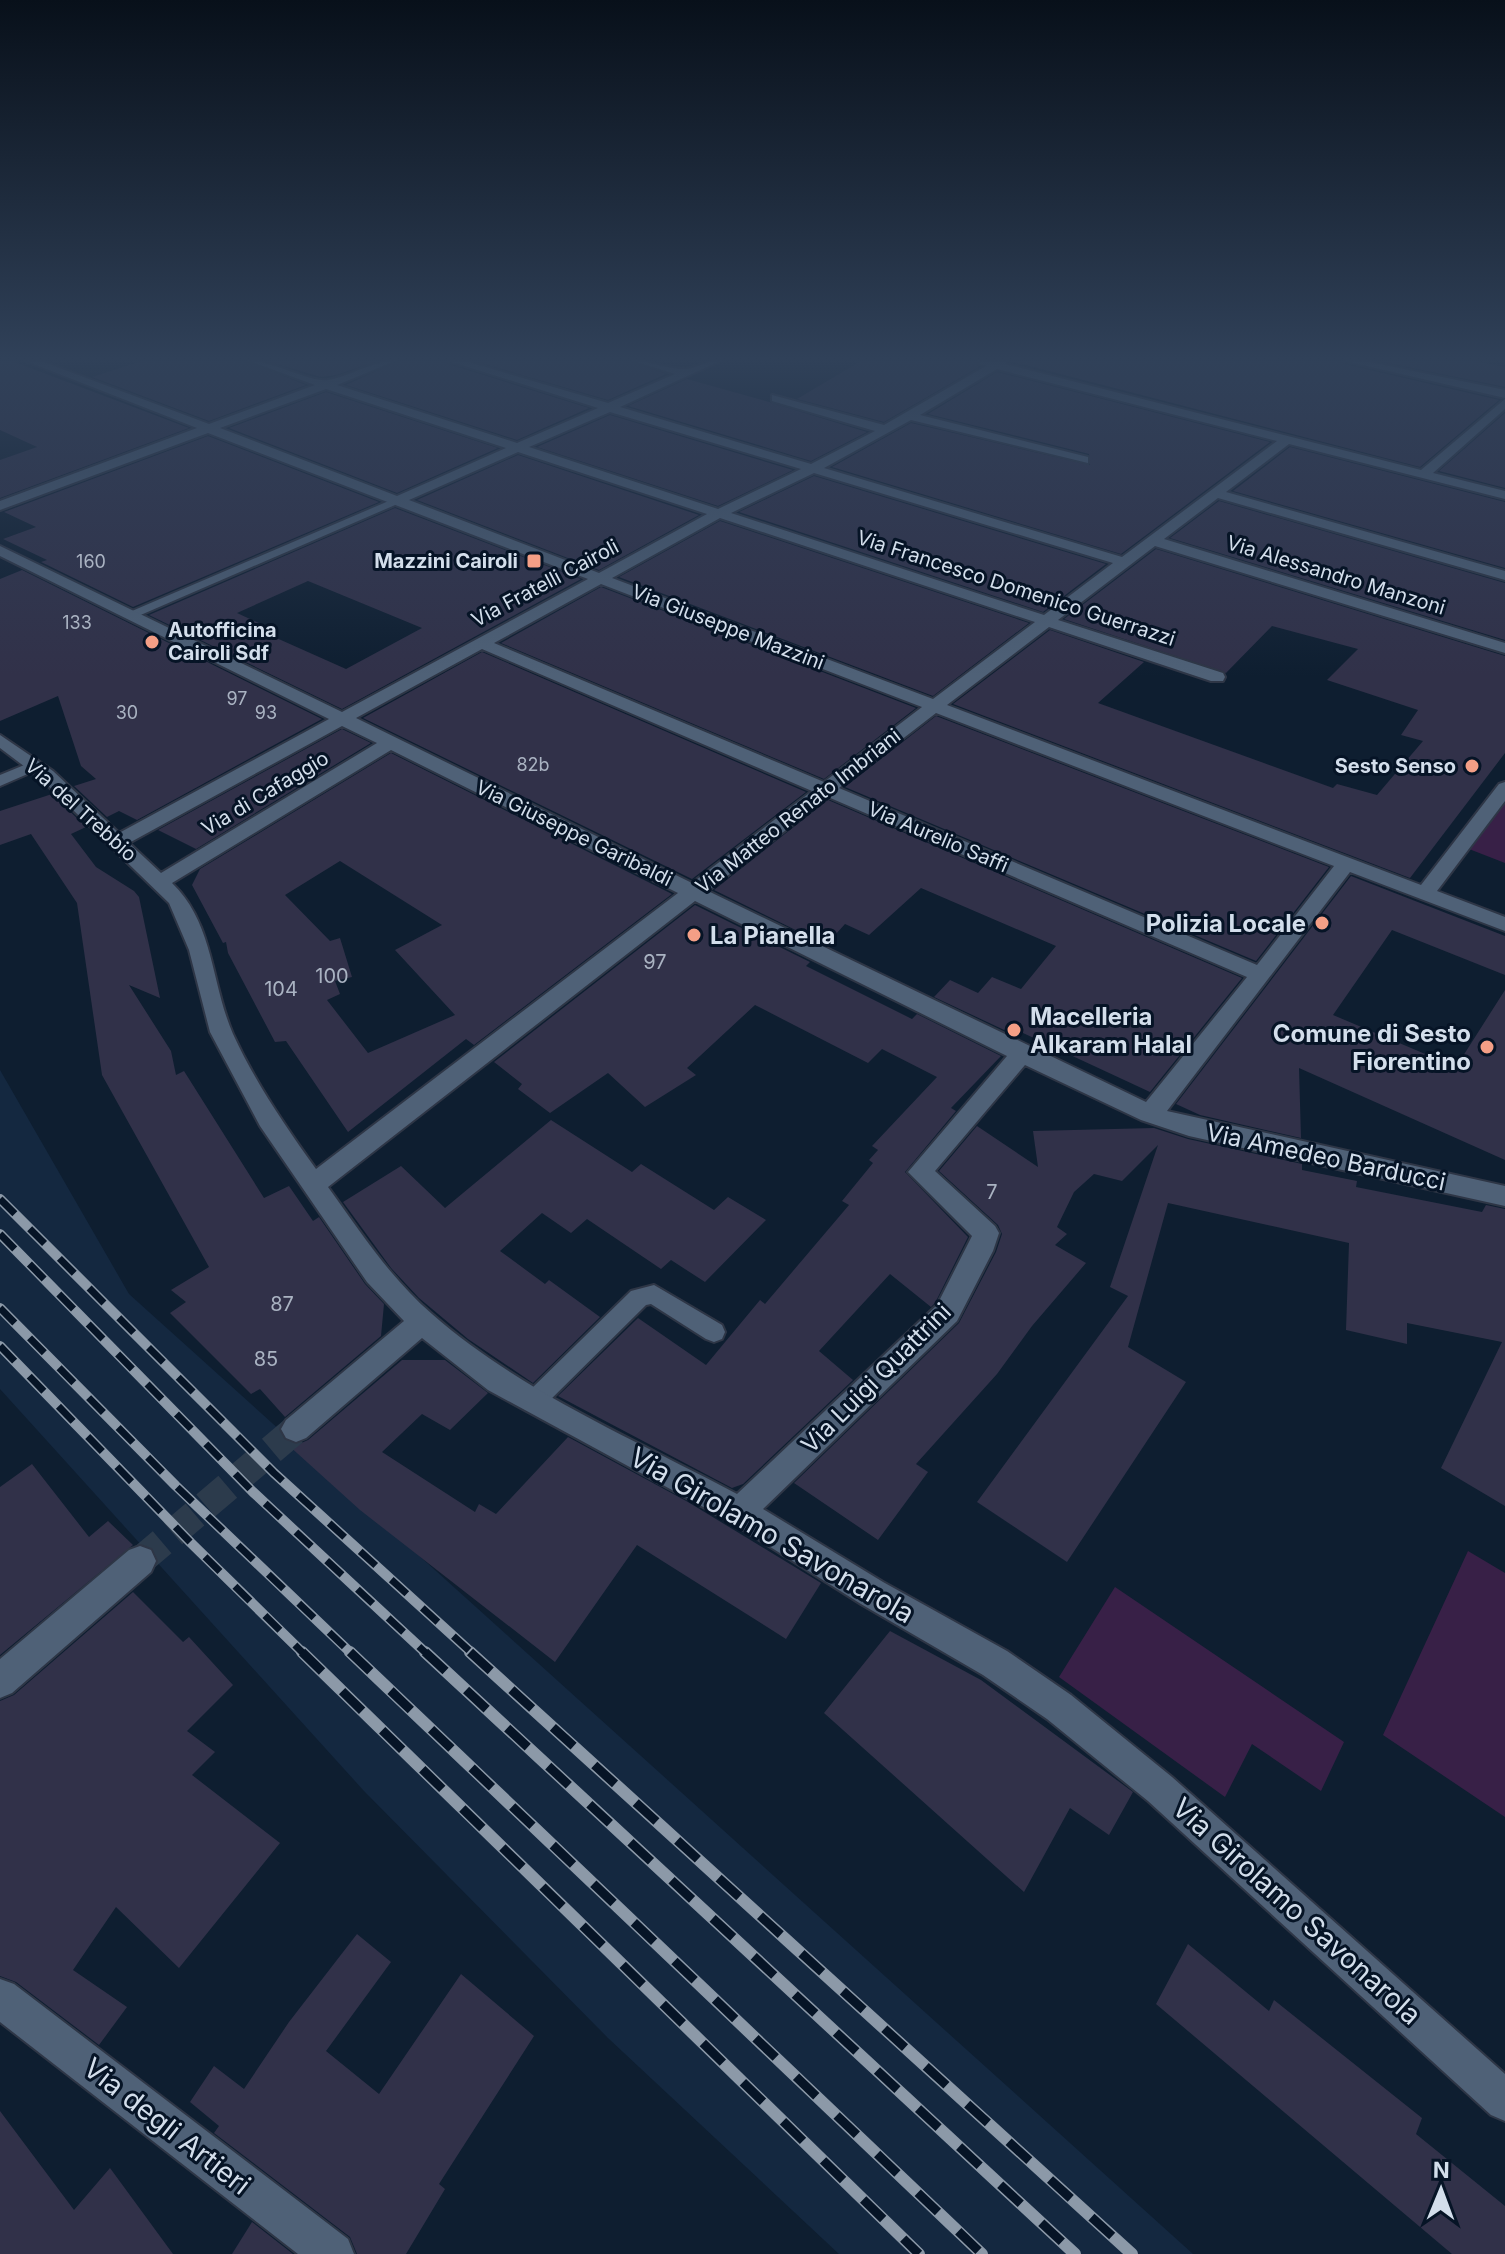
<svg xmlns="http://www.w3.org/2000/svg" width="1505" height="2254" viewBox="0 0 1505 2254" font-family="Inter,sans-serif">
	<rect width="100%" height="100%" fill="#0e1e30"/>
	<path fill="#142840" d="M0,1070L129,1294L1193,2254H839L608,2038L364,1791L0,1389Z"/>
	<path fill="#382047" d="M1505,801V863L1469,849Z
		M1468,1551L1505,1573V1817L1383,1735Z
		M1115,1587L1344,1742L1321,1791L1252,1744L1225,1797L1059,1677Z"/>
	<path fill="#313149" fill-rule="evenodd" d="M0,361H12L189,428L0,498V460L37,447L0,430Z
		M142,361H246L306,385L209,421L92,377Z
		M266,361H377L336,375L321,377Z
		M398,361H446L448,364L589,408L517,440L346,385Z
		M474,361H631L666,374L608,400Z
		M861,361H976L979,367L884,422L797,399Z
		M1010,361H1342L1344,364L1499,400L1420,467Z
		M1378,361H1474L1505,367V387Z
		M997,372L1270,442L1121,554L832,467L911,423L1090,465L1089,454L928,414Z
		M687,379L769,402L867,432L811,461L628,406Z
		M326,392L498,448L397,493L229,428Z
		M1505,413V488L1439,471Z
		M610,415L793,470L718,506L537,447Z
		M208,436L379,502L133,607L41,562L47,560L3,539L36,527L4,512Z
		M1290,447L1505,502V568L1233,491Z
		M518,455L699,515L599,570L417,500Z
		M814,476L1106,564L1043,612L739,512Z
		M1219,501L1505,583V640L1170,538Z
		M395,508L581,579L342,709L149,615ZM308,581L422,628L346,669L263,632L270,628L237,613Z
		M720,521L1029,623L933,696L619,577Z
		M1156,549L1505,656V753L1410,878L953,704L1050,630L1144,662L1098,703L1333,788L1337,784L1377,795L1423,741L1401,735L1418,710L1327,680L1358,649L1272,626L1226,673L1064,619Z
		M22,570L322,719L137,820L119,811L107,817L74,786L96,779L81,766L58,696L0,721V579Z
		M601,587L916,708L824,779L501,643Z
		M482,652L806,792L692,879L363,718Z
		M936,716L1329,867L1256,961L845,787Z
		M342,729L371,743L196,849L158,830Z
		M391,753L672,894L474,1045L466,1039L348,1132L286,1041L275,1042L228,953L226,942L223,943L192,885L200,869ZM340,861L442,925L395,950L455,1015L368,1053L327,1000L340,994L335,981L352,977L340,938L330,941L285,895Z
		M52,794L86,827L71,834L96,867L134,891L139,897L160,998L129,985L171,1051L176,1075L184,1071L264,1198L289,1186L313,1221L319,1217L365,1284L384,1304L381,1336L285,1417L260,1389L251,1394L170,1313L186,1302L171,1290L209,1267L102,1075L77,903L31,834L0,845V811Z
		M828,800L1242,978L1150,1092L1023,1033L1019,1037L934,997L950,980L978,993L992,977L1021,989L1056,946L921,888L869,935L845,924L826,945L714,890Z
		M1351,876L1505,936V975L1392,930L1333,1015L1456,1067L1505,990V1160L1299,1068L1301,1138L1200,1115L1176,1104Z
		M695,905L810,962L806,966L912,1019L917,1014L1001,1056L951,1108L956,1111L905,1172L968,1237L935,1303L931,1307L890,1274L819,1351L853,1380L743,1484L732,1488L558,1396L638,1318L706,1365L760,1300L765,1304L849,1205L842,1201L873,1163L869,1160L878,1150L872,1146L937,1077L882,1049L868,1063L755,1005L687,1068L696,1075L645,1107L608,1073L550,1113L518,1089L522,1084L494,1062Z
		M551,1120L632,1172L641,1164L714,1210L728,1197L766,1220L705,1282L671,1260L661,1269L587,1219L571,1233L542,1213L500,1251L545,1284L549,1280L600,1317L533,1383L468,1339L419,1298L391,1268L343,1202L401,1166L445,1208Z
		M977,1126L1038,1167L1033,1131L1154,1128L1188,1139L1302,1164V1170L1357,1181L1356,1187L1482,1212L1486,1205L1505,1209V1506L1441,1468L1502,1342L1407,1323V1344L1346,1330L1349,1243L1168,1203L1128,1347L1186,1382L1067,1562L977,1502L1128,1296L1110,1287L1158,1145L1122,1181L1094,1174L1074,1192L1057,1227L1067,1234L1055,1245L1086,1263L1032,1326L997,1374L916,1464L928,1472L878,1540L794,1483L959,1323L996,1252L1002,1234L998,1225L939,1171Z
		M402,1360H445L488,1393L450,1430L422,1414L382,1452L475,1512L479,1504L496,1514L568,1437L688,1502L821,1583L786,1639L637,1545L555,1662L360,1510L287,1444L297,1445L308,1440Z
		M32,1464L89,1537L108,1521L133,1545L0,1655V1487Z
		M133,1592L183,1642L189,1637L233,1685L187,1731L215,1752L192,1775L280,1843L179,1968L116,1907L73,1970L127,2007L99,2045L16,1982L0,1976V1701L14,1695Z
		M890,1631L981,1680L1133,1792L1109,1835L1070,1808L1024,1892L824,1713Z
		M357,1934L391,1962L326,2051L379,2094L461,1974L534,2036L439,2184L445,2189L406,2254H357L350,2237L214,2133L219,2126L190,2102L214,2066L244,2089L289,2022Z
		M1188,1944L1269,2011L1274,2000L1422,2118L1416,2134L1505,2206V2254H1452L1156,2004Z
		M0,2111L74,2210L110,2168L173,2254H0Z
		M252,2222L293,2254H232Z"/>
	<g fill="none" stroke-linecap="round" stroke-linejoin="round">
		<path stroke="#2c3b4c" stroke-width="29" stroke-dasharray="29 14" stroke-linecap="butt" d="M140,1561L296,1429"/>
		<g stroke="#2e3646" stroke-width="4">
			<path id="service" d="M398,497L404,500L402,502L136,617L125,614Z
				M34,761L42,766L39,769L0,786V775Z
				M654,1285L722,1325L725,1332L722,1339L714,1342L706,1339L651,1304L646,1305L542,1408L534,1412L526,1408L522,1401L526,1394L631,1291Z"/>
		</g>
		<g stroke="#2e3646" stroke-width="4">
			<path id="minor" d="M26,361H41L209,424L315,385L249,361C273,361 311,383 328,380C352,376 371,361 395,361L337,385L517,443L598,408L449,361H465L608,403L675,374L634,361C649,361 675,371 688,369C700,366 707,361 720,361L620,407L811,464L875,431L772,401V395L884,425L986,366L980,364L979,361H1007L1005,364L1421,470L1505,399V409L1433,473L1505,491V499L1289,444L1226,492L1505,571V580L1218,498L1164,539L1505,643V653L1155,546L1058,620L1223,673L1225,677L1223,681H1211L1049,627L947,705L1421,885L1499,784L1505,782V801L1437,891L1505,917V931L1350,872L1167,1111L1505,1186V1206L1189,1136L1141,1120L1025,1065L935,1171L995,1226L999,1233L993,1251L957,1321L763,1509L883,1582L1007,1651L1071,1695L1172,1777L1505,2074V2121L1491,2115L1148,1801L1047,1719L983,1675L861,1604L729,1521L488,1390L422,1338L306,1438L296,1442L286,1438L281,1429L286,1420L404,1321L367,1282L260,1126L210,1032L189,950L169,903L41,779L0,748V735L53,771L119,833L329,719L0,556V546L342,712L588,579L208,433L0,510V501L197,428ZM997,369L1277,441L1122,557L824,468L911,420L1088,463V457L920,415ZM326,389L506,448L397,496L220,428ZM610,412L801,469L718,509L529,447ZM518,452L707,514L599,573L409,500ZM814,473L1113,563L1044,615L731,513ZM720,518L1035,622L933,699L612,578ZM601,584L922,707L824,782L494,643ZM482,649L812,791L692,883L356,718ZM936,713L1334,866L1257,965L839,788ZM342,726L377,743L161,873L129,843ZM391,750L678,893L316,1169C285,1126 255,1082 233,1034C211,984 214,923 172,883ZM828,797L1247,977L1146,1102L708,891ZM695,901L1007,1056L908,1172L972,1236L937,1305L737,1494C634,1439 521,1392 432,1314C390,1278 360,1231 328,1187Z
				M1345,361H1365L1505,390V398Z
				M140,1546L151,1550L156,1561L151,1572L12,1693L0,1698V1659L129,1550Z
				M0,1979L14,1984L348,2239L354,2254H298L0,2022Z"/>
		</g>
		<use href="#service" fill="#4f6177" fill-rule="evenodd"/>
		<use href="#minor" fill="#4f6177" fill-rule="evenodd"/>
		<g stroke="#8c99a8" stroke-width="10">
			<path id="rail-far1" d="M0,1199L274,1473L473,1654
				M0,1234L253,1492L427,1654
				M0,1308L176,1486L352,1654
				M0,1346L191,1543L304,1654"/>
		</g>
		<g stroke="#8c99a8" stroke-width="12">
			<path id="rail" d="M302,1652L919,2254
				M350,1652L982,2254
				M425,1652L1075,2254
				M470,1652L1132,2254"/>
		</g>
		<use href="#rail-far1" stroke="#061426" stroke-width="7" stroke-dasharray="21" stroke-linecap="butt"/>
		<use href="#rail" stroke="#061426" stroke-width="9" stroke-dasharray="28" stroke-linecap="butt"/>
	</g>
	<linearGradient id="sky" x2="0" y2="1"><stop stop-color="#08101a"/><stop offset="0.53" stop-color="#304159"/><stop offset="1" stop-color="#304159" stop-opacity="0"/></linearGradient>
	<rect width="1505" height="676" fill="url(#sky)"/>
	<g fill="#f49f86" stroke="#061426" stroke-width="3">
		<rect x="526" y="553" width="16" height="16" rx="4"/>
		<circle cx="152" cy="642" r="8"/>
		<circle cx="1472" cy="766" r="8"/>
		<circle cx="1322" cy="923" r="8"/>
		<circle cx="694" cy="935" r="8"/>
		<circle cx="1014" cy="1030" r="8"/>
		<circle cx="1487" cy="1047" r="8"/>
	</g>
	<g text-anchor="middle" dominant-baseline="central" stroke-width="6" stroke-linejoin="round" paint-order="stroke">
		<g font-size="18" fill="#aab3c2">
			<text x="91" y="561">160</text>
			<text x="77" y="622">133</text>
			<text x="237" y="698">97</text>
			<text x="127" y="712">30</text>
			<text x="266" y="712">93</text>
			<text x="533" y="764">82b</text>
		</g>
		<g font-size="20" font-weight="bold" fill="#d3deeb" stroke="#061426" text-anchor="end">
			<text x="518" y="561">Mazzini Cairoli</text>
			<text x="168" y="630" text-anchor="start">Autofficina<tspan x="168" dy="23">Cairoli Sdf</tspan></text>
			<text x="1456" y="766">Sesto Senso</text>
		</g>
		<g font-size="20" fill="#d3deeb" stroke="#061426">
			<text transform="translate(1336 575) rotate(17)">Via Alessandro Manzoni</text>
			<text transform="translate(545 583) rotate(-28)">Via Fratelli Cairoli</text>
			<text transform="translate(1016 588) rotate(18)">Via Francesco Domenico Guerrazzi</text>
			<text transform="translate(728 627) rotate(21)">Via Giuseppe Mazzini</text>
			<text transform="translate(265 793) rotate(-31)">Via di Cafaggio</text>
			<text transform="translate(81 810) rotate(42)">Via del Trebbio</text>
			<text transform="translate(798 811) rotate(-38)">Via Matteo Renato Imbriani</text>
			<text transform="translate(574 833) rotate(26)">Via Giuseppe Garibaldi</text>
			<text transform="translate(938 837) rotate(23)">Via Aurelio Saffi</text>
		</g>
		<g font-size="20" fill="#aab3c2">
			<text x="655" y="962">97</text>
			<text x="332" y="976">100</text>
			<text x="281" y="989">104</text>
			<text x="992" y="1192">7</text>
			<text x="282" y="1304">87</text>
			<text x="266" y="1359">85</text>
		</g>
		<g font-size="24" font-weight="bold" fill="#d3deeb" stroke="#061426" text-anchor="end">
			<text x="1306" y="923">Polizia Locale</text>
			<text x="710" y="935" text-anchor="start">La Pianella</text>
			<text x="1030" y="1016" text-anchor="start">Macelleria<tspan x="1030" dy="28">Alkaram Halal</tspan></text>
			<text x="1471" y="1033">Comune di Sesto<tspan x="1471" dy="28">Fiorentino</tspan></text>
		</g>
		<g font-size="24" fill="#d3deeb" stroke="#061426">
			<text transform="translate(1326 1157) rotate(12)">Via Amedeo Barducci</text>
			<text transform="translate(876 1378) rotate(-45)">Via Luigi Quattrini</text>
		</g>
		<g font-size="28" fill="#d3deeb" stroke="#061426">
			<text transform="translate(772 1535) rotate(30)">Via Girolamo Savonarola</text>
			<text transform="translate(1297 1911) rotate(42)">Via Girolamo Savonarola</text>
			<text transform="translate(167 2126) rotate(38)">Via degli Artieri</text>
		</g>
	</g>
	<g transform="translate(1441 2190) rotate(1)" stroke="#061426" stroke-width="6" paint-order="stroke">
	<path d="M0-6L14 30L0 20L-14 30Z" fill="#d3deeb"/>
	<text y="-12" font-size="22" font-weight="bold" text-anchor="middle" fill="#d3deeb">N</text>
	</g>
</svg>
